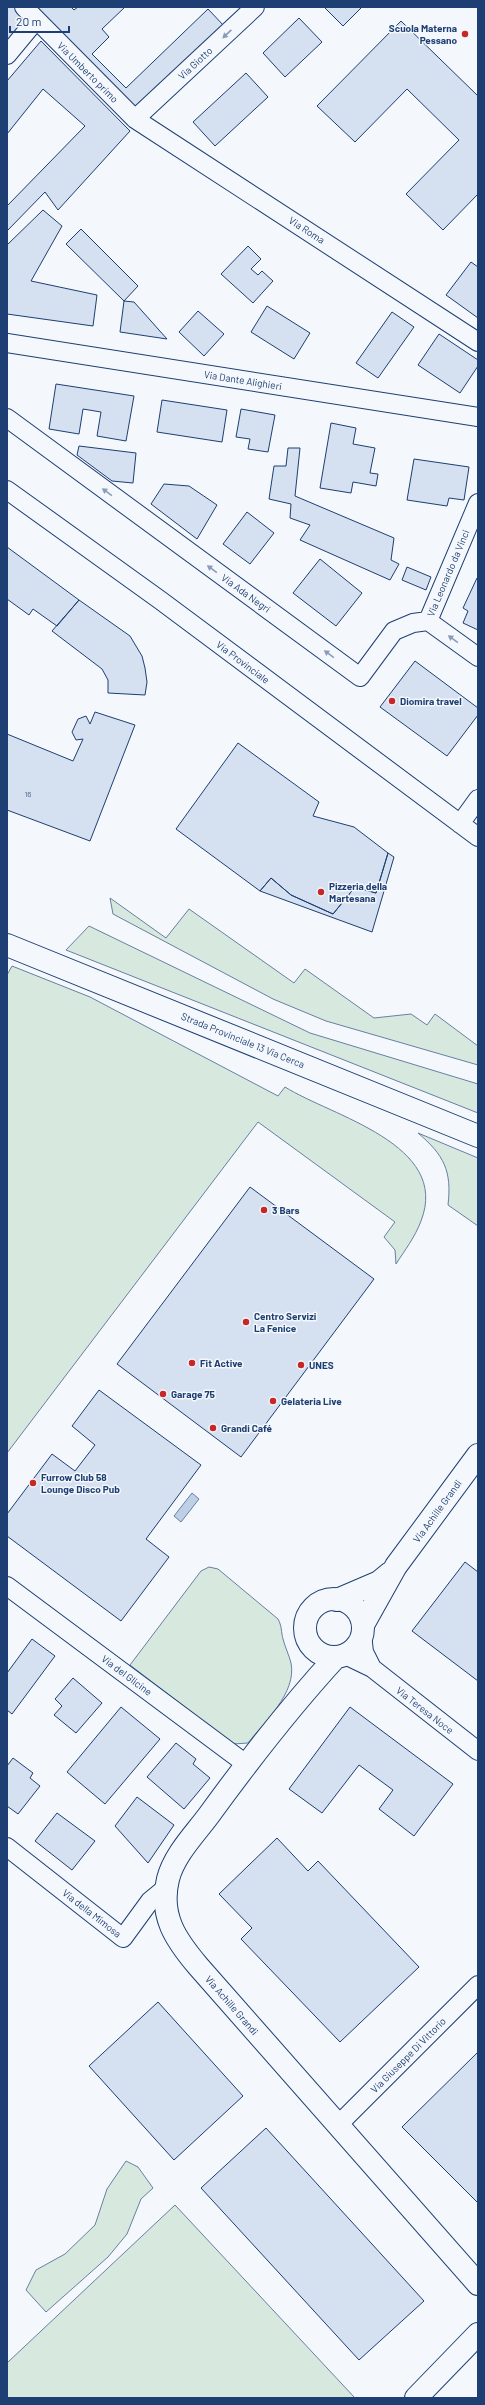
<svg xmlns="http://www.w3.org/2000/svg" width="485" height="2405" viewBox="0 0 485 2405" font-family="Barlow,sans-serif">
	<rect width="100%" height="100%" fill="#f4f7fb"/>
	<path fill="#d7e8df" stroke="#687fa3" d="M110,898L166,938L189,909L294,983L305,969L374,1018L411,1014L427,1025L435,1014L478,1046V1065L326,1021L273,999L113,914Z
		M89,926L310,1033L478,1084V1113L66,950Z
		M12,966L90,997L278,1096L285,1087C331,1116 451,1144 421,1221C415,1237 405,1250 396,1264L395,1250L384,1237L395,1222L258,1122L7,1453V975Z
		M418,1133L478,1158V1226L448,1205C452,1171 444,1155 418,1133Z
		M209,1567L218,1569L278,1619C282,1626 281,1632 283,1639C285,1647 289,1655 291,1663C297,1693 264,1722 248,1743L233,1744L130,1665L201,1571Z
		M126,2161L138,2167L153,2188L141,2199L127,2234L108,2257L46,2312L26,2290L36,2270L65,2254L95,2225L107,2189Z
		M175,2205L355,2398H7V2363Z"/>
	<path fill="#bed0e5" stroke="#687fa3" d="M192,1493L199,1499L181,1522L174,1516Z"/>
	<path fill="#d5e0f0" stroke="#1d3f73" d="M7,7H17L29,19L7,44Z
		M29,7H71L74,10L78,7H125L102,29L109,37L92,54L126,88L208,9L225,27L134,116Z
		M324,7H362L343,26Z
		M299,18L322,42L285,77L263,53Z
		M401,21L478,96V194L443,230L406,194L459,140L407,89L355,142L317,106Z
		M41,41L130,131L58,210L45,192L7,231V206L85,126L43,89L7,134V81Z
		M246,73L268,97L215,146L193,122Z
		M43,210L62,226L31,281L97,295L93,326L7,314V245Z
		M81,229L138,286L124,301L66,244Z
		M248,246L261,259L251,269L258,275L262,271L273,281L253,303L221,274Z
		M471,262L478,267V318L446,295Z
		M124,301L134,302L167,339L120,332Z
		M267,306L310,333L294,359L251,332Z
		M198,311L224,334L204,356L179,332Z
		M392,312L414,327L378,378L356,363Z
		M439,334L478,360V366L460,393L418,365Z
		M56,384L134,396L126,441L97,436L101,412L83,409L79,434L49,429Z
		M162,400L227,410L222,442L157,432Z
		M241,409L275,415L268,452L248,449L250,439L236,437Z
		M331,423L356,428L353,444L375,448L370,473L378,474L376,486L353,482L351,493L320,488Z
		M79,446L136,453L133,483L112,481L77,455Z
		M288,448H300L295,496L394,538L391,560L399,564L390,580L300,540L310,525L290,518L291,504L269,499L274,466H286Z
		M414,459L469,467L464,500L449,498L447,506L407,500Z
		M164,484L189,486L217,505L197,539L151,504Z
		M247,512L274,533L250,564L223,544Z
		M7,547L79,600L57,626L33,609L29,615L7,599Z
		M320,559L362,593L336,626L293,593Z
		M407,567L431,577L426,590L402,580Z
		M477,578L478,579V630L463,623L468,611L463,608Z
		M79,600L130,636L142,656L145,668L147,682L145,695L108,693V680L102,669L52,631Z
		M415,661L478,708V715L447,756L380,707Z
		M95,712L135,725L90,841L7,810V734L73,761L83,739L76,740L72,732L78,719L86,716L90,724Z
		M238,743L319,802L313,816L354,827L388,853L376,893L355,887L333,914L291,895L271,878L260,891L176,829Z
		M388,853L394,857L372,932L260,891L271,878L291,895L333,914L355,887L376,893Z
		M250,1187L374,1279L241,1457L117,1364Z
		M99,1390L201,1465L146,1539L169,1557L121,1621L7,1536V1514L52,1454L75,1471L95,1445L72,1426Z
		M465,1562L478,1572V1681L412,1631Z
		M32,1639L55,1656L12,1714L7,1710V1673Z
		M73,1678L102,1703L76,1733L54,1715L62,1706L55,1699Z
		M121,1707L160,1739L105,1804L67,1772Z
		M350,1707L453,1784L414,1836L379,1809L393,1790L359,1765L322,1813L289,1789Z
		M176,1743L196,1759L193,1764L210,1778L184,1809L147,1777Z
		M13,1758L33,1773L30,1778L40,1786L18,1814L7,1806V1766Z
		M137,1797L174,1825L148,1863L115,1826Z
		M57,1813L95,1841L72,1870L35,1841Z
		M277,1838L308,1871L318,1861L419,1967L340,2042L241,1939L252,1928L219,1894Z
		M158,2002L243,2096L174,2160L89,2066Z
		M478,2052V2203L402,2127Z
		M266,2128L424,2301L359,2360L201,2188Z"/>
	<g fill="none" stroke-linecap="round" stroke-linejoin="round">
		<g stroke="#1d3f73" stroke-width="20">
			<path id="street" d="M24,7L135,119L478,342
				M7,55L36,20
				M135,119L255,7
				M7,343L478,417
				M7,418L360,677L394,631L413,623L428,621L478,657
				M7,490L160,600L478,837
				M428,621L478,503
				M460,824L478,799
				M7,1586L246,1764
				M362,1634L364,1652L372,1668
				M345,1655L372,1668L478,1751
				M7,1847L123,1938L150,1901L167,1887
				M338,2125L478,1985"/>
		</g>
		<g stroke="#1d3f73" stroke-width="24">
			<path id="secondary" d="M7,945L478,1136
				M305 1628a29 29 0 1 1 58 0a29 29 0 1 1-58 0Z
				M337,1600L379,1582L390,1573
				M363,1625L396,1566L478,1455
				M336,1657C290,1707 249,1760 209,1815C195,1834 174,1855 168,1879C159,1916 176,1940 198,1966L478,2284
				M416,2398L478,2334"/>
		</g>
		<use href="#street" stroke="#f4f7fb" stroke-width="18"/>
		<use href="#secondary" stroke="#f4f7fb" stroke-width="22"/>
	</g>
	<defs><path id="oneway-solid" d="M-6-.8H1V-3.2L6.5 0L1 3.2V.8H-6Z"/></defs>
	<g fill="#889bb7">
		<use href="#oneway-solid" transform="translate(227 34) rotate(137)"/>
		<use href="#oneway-solid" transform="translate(107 492) rotate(-144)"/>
		<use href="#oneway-solid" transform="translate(212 569) rotate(-144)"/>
		<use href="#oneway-solid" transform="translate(453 639) rotate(-144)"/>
		<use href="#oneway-solid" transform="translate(329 654) rotate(-144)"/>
	</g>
	<g fill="#c62828" stroke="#f4f7fb" stroke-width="1.5">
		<circle cx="465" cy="34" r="4"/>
		<circle cx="392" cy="701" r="4"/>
		<circle cx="321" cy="892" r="4"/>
		<circle cx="264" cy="1210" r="4"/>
		<circle cx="246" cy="1322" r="4"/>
		<circle cx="192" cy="1363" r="4"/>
		<circle cx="301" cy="1365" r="4"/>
		<circle cx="163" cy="1394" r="4"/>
		<circle cx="273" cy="1401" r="4"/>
		<circle cx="213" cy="1428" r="4"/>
		<circle cx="33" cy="1483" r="4"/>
	</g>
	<g text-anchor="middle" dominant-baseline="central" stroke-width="3" stroke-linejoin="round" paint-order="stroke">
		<g font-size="8" fill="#4b6792">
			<text x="28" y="794">16</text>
		</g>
		<g font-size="10" font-weight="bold" fill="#1d3f73" stroke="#f4f7fb" text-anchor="start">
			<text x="457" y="28" text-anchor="end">Scuola Materna<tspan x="457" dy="12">Pessano</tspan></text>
			<text x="400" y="701">Diomira travel</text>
			<text x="329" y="886">Pizzeria della<tspan x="329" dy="12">Martesana</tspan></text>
			<text x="272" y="1210">3 Bars</text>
			<text x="254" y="1316">Centro Servizi<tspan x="254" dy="12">La Fenice</tspan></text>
			<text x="200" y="1363">Fit Active</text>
			<text x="309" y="1365">UNES</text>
			<text x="171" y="1394">Garage 75</text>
			<text x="281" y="1401">Gelateria Live</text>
			<text x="221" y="1428">Grandi Café</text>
			<text x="41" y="1477">Furrow Club 58<tspan x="41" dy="12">Lounge Disco Pub</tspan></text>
		</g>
		<g font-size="10" fill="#1d3f73" stroke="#f4f7fb">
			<text transform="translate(195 63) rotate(-43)">Via Giotto</text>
			<text transform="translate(88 72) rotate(45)">Via Umberto primo</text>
			<text transform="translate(307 230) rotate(33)">Via Roma</text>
			<text transform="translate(243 380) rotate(9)">Via Dante Alighieri</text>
			<text transform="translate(448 573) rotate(-67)">Via Leonardo da Vinci</text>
			<text transform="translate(246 593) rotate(36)">Via Ada Negri</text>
			<text transform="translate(243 662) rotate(37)">Via Provinciale</text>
			<text transform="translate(243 1040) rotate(22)">Strada Provinciale 13 Via Cerca</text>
			<text transform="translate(437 1511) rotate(-54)">Via Achille Grandi</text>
			<text transform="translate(127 1675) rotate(37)">Via del Glicine</text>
			<text transform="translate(425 1710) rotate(38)">Via Teresa Noce</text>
			<text transform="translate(92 1913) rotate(38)">Via della Mimosa</text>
			<text transform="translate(232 2005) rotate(49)">Via Achille Grandi</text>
			<text transform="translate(408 2055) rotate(-45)">Via Giuseppe Di Vittorio</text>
		</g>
	</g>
	<rect width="485" height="2405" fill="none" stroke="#1d3f73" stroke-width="16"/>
	<path d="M10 26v6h59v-6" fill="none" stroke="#1d3f73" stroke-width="2"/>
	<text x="16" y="26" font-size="12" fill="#1d3f73" stroke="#f4f7fb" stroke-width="3" paint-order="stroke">20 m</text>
</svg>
